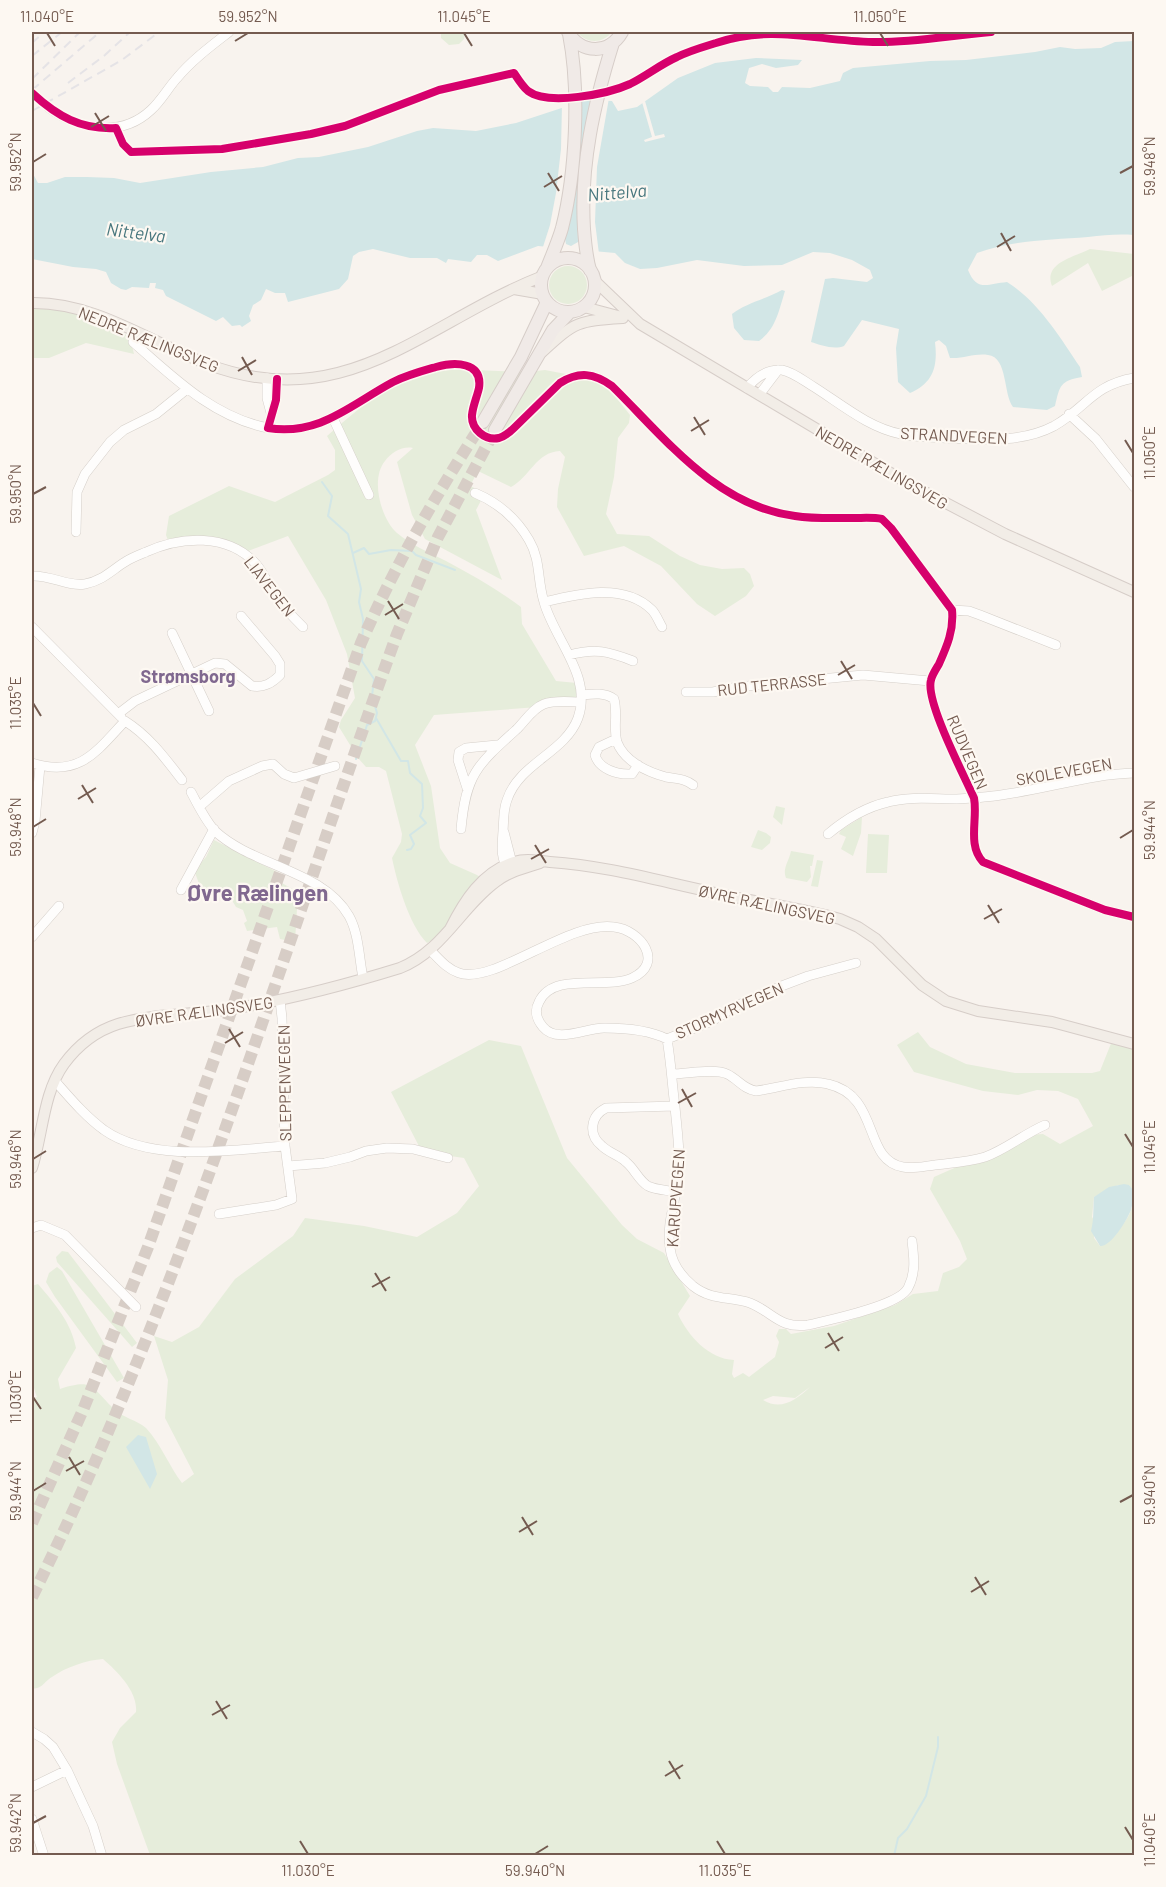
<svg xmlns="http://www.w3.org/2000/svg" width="1166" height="1887" viewBox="0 0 1166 1887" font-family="Barlow,sans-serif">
	<rect width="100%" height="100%" fill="#f8f3ee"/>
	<path fill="#e6eddb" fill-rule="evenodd" d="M441,32H465L464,39L459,44L449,45L441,38Z
		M577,32H612C602,44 587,44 577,32Z
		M1090,249L1134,254V275L1102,291L1088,263L1052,286C1043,263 1074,257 1090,249Z
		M549 285a19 19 0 1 1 38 0a19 19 0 1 1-38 0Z
		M47,307C78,314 129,315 134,354L86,343L49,358H32V309Z
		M545,370L571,375L607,386L630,415L629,423L618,438L614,477L606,514L617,534L649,536L680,556L700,565L722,569L744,568L750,574L754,586L746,596L715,616L697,604L661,566L624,546L584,556L557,507L558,489L565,457L560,451C536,452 530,477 511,487L478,471L470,486L485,493L476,510L502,580L425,539L412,515L397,462L413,448C402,446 392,452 385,461C370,479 381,519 397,533C411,545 430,553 446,561C472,575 497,589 521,607L522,624L556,681L577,683L578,704L434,715L415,745L431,786L440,848L450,863L477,875L489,883L438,937L427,943C409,925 397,882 392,858L401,842L402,834L386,771L379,767H366L358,758L339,727L341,720L355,698L347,654L326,600L288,536L248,551L231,545L169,543L166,535L169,516L229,486L275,502L328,475L335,470V450L327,436C358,409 391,380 434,372C469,366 508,375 545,370Z
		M776,806L785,808L782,825L773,817Z
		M862,817L861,833L853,856L841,849L846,837L839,834L841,830Z
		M758,830L766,833L771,837L770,843L762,850L751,847Z
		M868,834L889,835L887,873H866Z
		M214,840L277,872L280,882L298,892L295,942L280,939L277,927L247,931L244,923L247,921L243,910L236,907L230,897L201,889L194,870L206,857Z
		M791,851L814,855L812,866H810L811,877L807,882L786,878C782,869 789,861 791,851Z
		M817,860L823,861L818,887L811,886Z
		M918,1032L930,1047L966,1064L1015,1073H1092L1100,1071L1114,1036L1134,1044V1855H150L117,1764L112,1742L120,1728L136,1712C138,1692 118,1672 103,1659C87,1660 66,1667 52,1677C42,1683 45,1687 32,1689V1399L37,1397C27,1374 32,1314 32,1286L38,1284C55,1304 71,1322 76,1348L58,1379L60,1389C94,1378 91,1387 114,1409C123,1418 137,1420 146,1428C161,1444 169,1466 182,1483L194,1474L165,1418L168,1380L154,1336L172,1342L199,1327L235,1279L293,1236L305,1218L364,1226L417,1237L457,1213L479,1186L464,1158L422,1152L391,1092L489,1040L521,1046L567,1158L622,1225L637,1239L664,1253L690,1296L678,1314C688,1336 709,1359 734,1360L732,1374L734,1378L743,1373L749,1377L775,1357L779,1342L776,1336L779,1329H786L791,1334L834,1326L895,1305L913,1294L938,1291L943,1273L959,1267L967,1259L960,1241L930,1189L934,1177L1029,1135L1043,1134L1060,1144L1093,1126L1078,1099L1058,1091L1037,1090L1018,1095L983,1091L914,1072L897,1045ZM1118,1185H1129C1143,1210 1118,1231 1100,1246L1094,1238V1220L1092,1217L1094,1197ZM810,1387C796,1400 781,1411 763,1400L773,1396L795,1398Z
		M62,1251L68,1252L137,1343L132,1347L57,1262L56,1257Z
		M57,1267L62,1271L124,1378L117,1382L55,1297L46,1282L49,1273Z"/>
	<path fill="#d2e6e6" d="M1134,41V235C1118,234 1104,235 1088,237C1051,240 1012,240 977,253L968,270C977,292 987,284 1007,282C1038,301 1060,337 1080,367L1082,377C1060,381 1060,385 1055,406L1047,410L1013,407C1003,394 1008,357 988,355C975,353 963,359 950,358L946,346L939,340L935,342C938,367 933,383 910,393L898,382L896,348L899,329L862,320L844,346C834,350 820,345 811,342L825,279L833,278L867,282L873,278L870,270L852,260L830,253L813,252L782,265L744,266L697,260L657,268L640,269L625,263L615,253L538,246L498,261L487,255H477L471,262L448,259L446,263L437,258H410L373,249L359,252L353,256L348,279L339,289L288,302L285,293H275L266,289L261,300L253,305L249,316L251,321L242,327L240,325L232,326L223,317L216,321L166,296L163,290L155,288L156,283H150L149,288L132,287L126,290L121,289L111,283L106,272L96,269L73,267L32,259V172L38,183H47L65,177H87L114,178L140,183L211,172L263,167L298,158L319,157L368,147L417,131L433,128L476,131L516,123L586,100L612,101L618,111L637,107L678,78L715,63L756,58L802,60L798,65L776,68L762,64L749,68L745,83L750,86L768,87L773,92H778L782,87L810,88L840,81L843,73L853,68L930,61L966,60L1035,52L1060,47L1075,49L1101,48L1115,42Z
		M782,290L785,291C779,310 776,329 759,341L744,340L734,328L732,314C746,303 766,299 782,290Z
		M1124,1184L1129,1185L1133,1190C1133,1196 1133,1204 1131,1210C1127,1220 1111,1247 1100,1246L1091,1231C1094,1220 1093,1209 1094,1197L1109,1187Z
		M138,1435L146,1437L157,1474L150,1489L126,1447Z"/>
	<path fill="#f8f3ee" d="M591,97L609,98L597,167L595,222L599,254L564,250H542L550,225L556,193L561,149L562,104L580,98L565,239L566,244L571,246L578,242L577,207L579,170Z
		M645,101L655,136L664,134L665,137L645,142L644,140L652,137L642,102Z"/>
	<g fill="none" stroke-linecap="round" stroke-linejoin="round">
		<path stroke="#d2e6e6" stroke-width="2" d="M322,482L332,496L328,516L348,534L361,589L359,602L363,619L362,661L374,679L372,696L377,713L375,721L367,725L356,759
			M353,553L364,548L369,554L391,550L412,551L416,555L455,570
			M376,718L401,761H408L410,773L422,784L423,808L420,816L426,823L410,835L414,844L411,849L407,850
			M894,1856L898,1838L907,1829L926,1796L938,1747V1737"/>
		<path stroke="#d7cdc6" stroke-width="9" stroke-dasharray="9 4.5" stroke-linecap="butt" d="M32,93L49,108"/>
		<path stroke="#d7cdc6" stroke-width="12" stroke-dasharray="12 6" stroke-linecap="butt" d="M32,1523L83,1410L148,1247L361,643C396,563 436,495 483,422
			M32,1597C185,1289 280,956 397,634L438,537L495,430"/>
		<g stroke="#d5cfc9" stroke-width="10">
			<path id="minor" d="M49,108C80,130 121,138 151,110C161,101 168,88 177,78C192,60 211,46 229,32
				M133,342C174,378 213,417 268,428
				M267,378V398L271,413
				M277,379L276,400L268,428C320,436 350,405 393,382C407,375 422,371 436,367C454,362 483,361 479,388C477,397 473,405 472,415C471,429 485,441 499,438C505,436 510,432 514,428L560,383C579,371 594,373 612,386C665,438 716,506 795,516C814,519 834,518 854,518C863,518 873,517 882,519L891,528L952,610C954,630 947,646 939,664C936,669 932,675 931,680C925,701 964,775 974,798C978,819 967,845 983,862L1105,910L1134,917
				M747,388C756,377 767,369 782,370C793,372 804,381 814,387C841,404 869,428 901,434C915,437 929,437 942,438C979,439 1020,444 1054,426C1086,408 1093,385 1134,378
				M759,395L778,370
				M1069,414L1096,439L1134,487
				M333,418L369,495
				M475,493C499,503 516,518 529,540C541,560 537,580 544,602C554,639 593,676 578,718C565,753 519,763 507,800C503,810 504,820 503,831C502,846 500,858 509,871
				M76,532L77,492L85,474L110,442L124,430L156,414L187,389
				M32,576C51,575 69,587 85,584C102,581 112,570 125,562C131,558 139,555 146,552C181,536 228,533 256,564C266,575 269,589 278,600C285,609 294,618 303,627
				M544,602C577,594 624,582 652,610C656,614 659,622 662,627
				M952,610L969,611L980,615L1056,645
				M32,627L121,717
				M172,633L209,711
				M569,655C595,648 608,651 633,661
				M686,692H713L737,687L863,675L930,681
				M581,695C592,694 604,692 614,699C618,713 613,728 617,742C624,761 647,772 666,777C676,779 684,778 693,785
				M118,714L135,701L215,663L225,664L252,686C264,688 272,683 280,675V664L275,656L241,616
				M616,739L599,747L595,755C599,769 617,775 632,774L638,765
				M32,763C79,778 96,752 125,721C149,736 165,758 182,780
				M467,788L458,760L459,752L466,748L497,745
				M191,792C198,805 205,820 215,831C252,866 323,870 349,916C359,934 359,958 363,978
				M199,807L229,781L262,766L273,764L284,774L294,778L335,766
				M461,829C466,774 477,765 517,729C525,721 533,708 544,704C555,700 569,702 580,702
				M504,832L512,863L511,868
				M32,833L35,821L40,766
				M828,834C846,819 866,807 888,802C910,796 934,799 957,799C974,798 991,797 1007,794C1050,788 1092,774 1134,773
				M181,890L214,829
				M32,937L59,906
				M431,951C439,959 447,969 459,973C494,985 569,920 614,927C641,930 665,963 632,978C606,990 553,971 539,1002C534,1011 537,1020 543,1027C557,1044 586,1028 604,1028C624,1028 649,1030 667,1039L712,1021L738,1005L779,987L808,976L856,963
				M667,1039C671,1062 672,1084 675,1107C677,1129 680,1149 679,1171C677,1197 666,1223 670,1248C672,1264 681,1276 693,1286C712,1301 730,1296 750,1303C773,1312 779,1329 808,1325C829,1320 899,1306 908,1288C916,1273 914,1257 912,1241
				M672,1074C687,1074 714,1068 727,1074C738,1079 743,1089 756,1091C779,1088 805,1078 828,1084C881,1096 862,1160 903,1167C913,1169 925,1166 935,1165C951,1163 969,1162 985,1157C1005,1150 1024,1134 1045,1125
				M55,1081C70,1098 85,1116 104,1130C151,1163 230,1150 285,1146
				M675,1106L606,1108C590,1116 588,1135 602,1146C609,1153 619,1155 626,1162C634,1168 639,1181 648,1186C656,1190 667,1190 676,1192
				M288,1166L325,1163L350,1157L366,1151L387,1148L413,1149L448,1158
				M219,1214L276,1205L292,1199L285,1146L282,1018L280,1000
				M32,1228L41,1225L65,1235L136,1307
				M32,1732L44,1739L53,1747L67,1770L93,1826L102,1856
				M32,1787L67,1770
				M32,1819L44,1856"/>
		</g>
		<g stroke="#d6cdc8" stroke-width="12">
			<path id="major" d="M594,280L640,324L904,481L1005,534L1134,592
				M514,289L543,294
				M32,303C95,302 150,342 207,364C346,417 425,322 543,276
				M584,307L618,316
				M542,352C576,321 577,321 623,318
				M450,929C464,901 482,872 514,862C527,858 537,861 550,862C607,866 655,880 711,892C753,902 798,907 840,919L858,927L876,939L922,985L946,1001L978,1011L1052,1022L1134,1044
				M32,1168C43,1134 43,1093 64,1064C78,1045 96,1031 118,1024C154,1013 195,1015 231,1009C288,1000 345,985 400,968C443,951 461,907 497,881C510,871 525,868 540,863"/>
		</g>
		<g stroke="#d6cdc8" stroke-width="14">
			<path id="highway" d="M568,32C581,54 609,55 622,32
				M541 285a27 27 0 1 1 54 0a27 27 0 1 1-54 0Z
				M547,268C552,255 558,242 562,228C576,173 580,90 569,34
				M590,270C586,256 585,242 584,229C580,165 594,104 613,43
				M483,422L521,357L547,302
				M495,430L553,330L570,312"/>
		</g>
		<use href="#minor" stroke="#fefdfc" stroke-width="9"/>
		<use href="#major" stroke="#f2ede7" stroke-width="10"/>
		<use href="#highway" stroke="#f0eae7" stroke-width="12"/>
		<path stroke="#e5e3e6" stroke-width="2" stroke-dasharray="9 6" stroke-linecap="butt" d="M32,43L44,32
			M32,56L62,32
			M32,79L80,32
			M68,83L105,55L130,32
			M32,90L100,32
			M32,111L122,60L159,32"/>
		<g stroke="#fdf8f2" stroke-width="11">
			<path id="cycleway" d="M32,93C57,116 81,130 116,128L123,144L131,152L222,149L311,134L345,126L439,90L514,73C518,79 522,86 528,91C548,106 608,94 630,84C646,76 661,64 677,57C689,51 703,47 716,43C773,24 817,41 873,42C912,43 952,35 991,32
				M277,379L276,400L268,428C320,436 350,405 393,382C407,375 422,371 436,367C454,362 483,361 479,388C477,397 473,405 472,415C471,429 485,441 499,438C505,436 510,432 514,428L560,383C579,371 594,373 612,386C665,438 716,506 795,516C814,519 834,518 854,518C863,518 873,517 882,519L891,528L952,610C954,630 947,646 939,664C936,669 932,675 931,680C925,701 964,775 974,798C978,819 967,845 983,862L1105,910L1134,917"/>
		</g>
		<use href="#cycleway" stroke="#d6006c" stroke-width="8"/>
	</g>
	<path fill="none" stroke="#745b50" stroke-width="2" d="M47,33L55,46M464,33L472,46M880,33L888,46M235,41L248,33M95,113L106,131M91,127L109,116M33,162L46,154M548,173L559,191M1120,173L1133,166M544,187L562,176M1001,233L1011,251M997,247L1015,236M242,357L252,375M238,371L256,360M694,417L705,435M691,431L709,420M1125,440L1133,453M33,494L46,487M388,601L399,619M385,615L403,604M841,661L852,679M838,675L855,665M33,703L41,716M82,785L93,803M78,799L96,788M33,827L46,819M1120,838L1133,830M535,845L546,863M531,859L549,849M988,905L999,923M984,919L1002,909M229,1029L240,1047M225,1043L243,1032M682,1089L692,1107M678,1103L696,1093M1125,1134L1133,1147M33,1159L46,1151M375,1273L386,1291M372,1287L390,1277M828,1333L839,1351M825,1348L843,1337M33,1397L41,1409M69,1457L80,1475M66,1471L84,1461M33,1491L46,1483M1120,1502L1133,1495M522,1517L533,1535M519,1532L537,1521M975,1577L986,1595M971,1592L989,1581M216,1701L227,1719M212,1715L230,1705M669,1761L680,1779M665,1776L683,1765M33,1823L46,1816M1125,1827L1133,1840M300,1841L308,1854M717,1841L725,1854M535,1854L548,1846"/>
	<g text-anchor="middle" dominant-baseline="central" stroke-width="4.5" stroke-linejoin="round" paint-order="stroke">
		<g font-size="16" fill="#745b50" stroke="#fdf8f2">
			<text transform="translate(149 339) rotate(22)">NEDRE RÆLINGSVEG</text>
			<text transform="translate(954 435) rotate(3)">STRANDVEGEN</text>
			<text transform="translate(882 467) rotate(30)">NEDRE RÆLINGSVEG</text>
			<text transform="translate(270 586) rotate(52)">LIAVEGEN</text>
			<text transform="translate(772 684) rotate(-6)">RUD TERRASSE</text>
			<text transform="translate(968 752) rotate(67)">RUDVEGEN</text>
			<text transform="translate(1064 771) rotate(-10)">SKOLEVEGEN</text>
			<text transform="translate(767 904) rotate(12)">ØVRE RÆLINGSVEG</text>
			<text transform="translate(729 1010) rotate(-24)">STORMYRVEGEN</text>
			<text transform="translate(204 1011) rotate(-8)">ØVRE RÆLINGSVEG</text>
			<text transform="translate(284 1083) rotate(-91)">SLEPPENVEGEN</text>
			<text transform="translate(675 1198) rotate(-86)">KARUPVEGEN</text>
		</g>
		<g font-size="18" font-style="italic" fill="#48777e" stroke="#fdf8f2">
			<text transform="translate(617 192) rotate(-5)">Nittelva</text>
			<text transform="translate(136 232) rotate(7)">Nittelva</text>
		</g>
		<g font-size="18" font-weight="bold" fill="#80688f" stroke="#fdf8f2">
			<text x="188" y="676">Strømsborg</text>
		</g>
		<g font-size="22" font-weight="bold" fill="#80688f" stroke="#fdf8f2">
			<text x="258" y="892">Øvre Rælingen</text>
		</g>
	</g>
	<rect width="1166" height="1887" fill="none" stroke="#fdf8f2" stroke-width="66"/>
	<rect x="33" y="33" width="1100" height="1821" fill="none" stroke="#745b50" stroke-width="2"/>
	<g font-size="15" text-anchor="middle" fill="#745b50">
		<text x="47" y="22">11.040°E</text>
		<text x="248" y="22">59.952°N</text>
		<text x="464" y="22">11.045°E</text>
		<text x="880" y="22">11.050°E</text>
		<text transform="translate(16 162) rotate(-90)" y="5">59.952°N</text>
		<text transform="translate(1150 166) rotate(-90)" y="5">59.948°N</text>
		<text transform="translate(1150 453) rotate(-90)" y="5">11.050°E</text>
		<text transform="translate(16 494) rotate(-90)" y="5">59.950°N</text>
		<text transform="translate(16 703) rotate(-90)" y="5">11.035°E</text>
		<text transform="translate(16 827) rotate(-90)" y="5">59.948°N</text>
		<text transform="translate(1150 830) rotate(-90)" y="5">59.944°N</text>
		<text transform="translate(1150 1147) rotate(-90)" y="5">11.045°E</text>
		<text transform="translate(16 1159) rotate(-90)" y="5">59.946°N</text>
		<text transform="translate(16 1397) rotate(-90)" y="5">11.030°E</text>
		<text transform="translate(16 1491) rotate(-90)" y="5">59.944°N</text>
		<text transform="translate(1150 1495) rotate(-90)" y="5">59.940°N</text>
		<text transform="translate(16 1823) rotate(-90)" y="5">59.942°N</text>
		<text transform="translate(1150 1840) rotate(-90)" y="5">11.040°E</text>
		<text x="308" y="1876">11.030°E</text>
		<text x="535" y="1876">59.940°N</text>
		<text x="725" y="1876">11.035°E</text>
	</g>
</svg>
